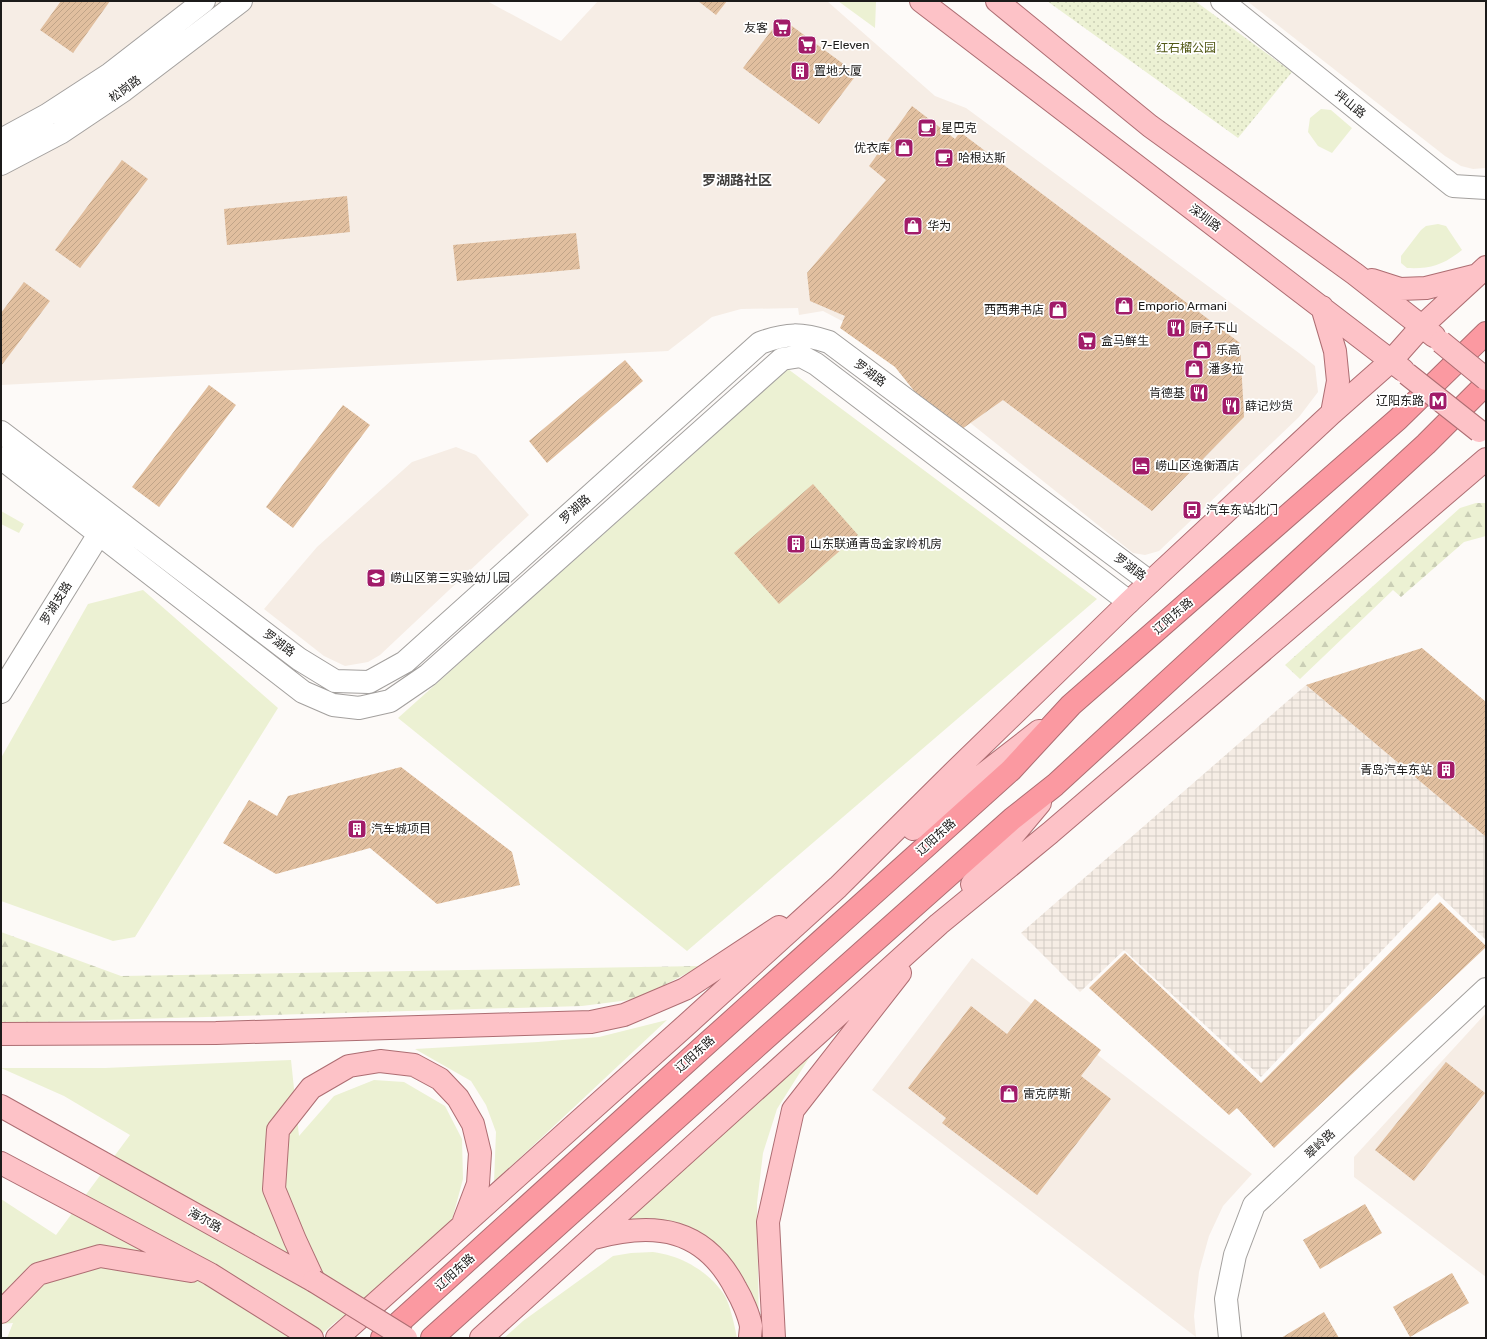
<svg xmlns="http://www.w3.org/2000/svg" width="1487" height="1339" viewBox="0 0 1487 1339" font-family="Rubik,'Noto Sans SC',sans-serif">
	<defs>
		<pattern id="industrial-grid" width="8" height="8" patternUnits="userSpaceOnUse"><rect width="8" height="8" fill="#f6ede5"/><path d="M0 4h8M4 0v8" fill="none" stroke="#d2cbc4"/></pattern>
		<pattern id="forest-firs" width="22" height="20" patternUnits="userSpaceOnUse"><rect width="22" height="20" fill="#ecf1d3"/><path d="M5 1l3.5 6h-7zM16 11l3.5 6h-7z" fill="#caceb5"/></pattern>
		<pattern id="park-dots" width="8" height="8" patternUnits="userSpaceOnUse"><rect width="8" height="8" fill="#ecf1d3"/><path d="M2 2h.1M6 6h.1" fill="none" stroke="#caceb5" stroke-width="1.8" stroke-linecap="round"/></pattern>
		<pattern id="building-hatch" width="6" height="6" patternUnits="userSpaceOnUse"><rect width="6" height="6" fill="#e1bf9f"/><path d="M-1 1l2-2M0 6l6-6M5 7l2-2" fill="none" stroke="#c0a488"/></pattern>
	</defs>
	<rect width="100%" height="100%" fill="#fdfaf8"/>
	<path fill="#f6ede5" d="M1,1H487L561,41L598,1H827L935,96L966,108L1299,353L1315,366L1318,392L1299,417L1159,551L1145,555L1133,553L844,322L823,311L799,315L798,308L741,309L712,317L668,351L1,385Z
		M1247,1H1486V168L1473,169L1461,166L1445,156Z
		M456,447L476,455L529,515L380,655L368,662L345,666L324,656L264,609L317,547L412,462Z
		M972,958L1252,1174L1223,1206L1209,1236L1199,1272L1194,1316L1196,1337L872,1090Z
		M1486,1013V1277L1354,1177V1157Z"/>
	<path fill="url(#industrial-grid)" d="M1306,685L1486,837V940L1437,893L1261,1077L1124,950L1080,992L1021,933Z"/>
	<path fill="#ecf1d3" d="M838,1H874L876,2L875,28Z
		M1321,109L1331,110L1352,128L1332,153L1318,146L1308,132L1310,118Z
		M1438,224L1446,226L1462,250C1443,265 1431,269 1407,268L1401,263V256L1421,230L1426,226Z
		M788,369L1097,599L687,951L398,718Z
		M1,511L24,524L19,533L1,524Z
		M143,590L278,708L135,937L113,941L1,901V758L88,604Z
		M667,1020L494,1182L496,1132L486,1105L471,1081L415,1049L538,1042L599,1037Z
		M816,1047L777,1109L763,1153L757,1203L759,1330L682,1226L650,1218L622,1221Z
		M291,1060L299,1136L334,1096L374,1080L404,1082L445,1106L462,1139L463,1179L452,1220L383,1286L333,1324L318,1338H7L13,1323L1,1324V1199L56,1235L130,1135L64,1096L1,1068H105Z
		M653,1252C659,1253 666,1254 671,1256C692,1262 714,1278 725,1296C730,1305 735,1327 737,1338H504L523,1321L613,1256L631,1253Z"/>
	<path fill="url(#forest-firs)" d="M1476,503H1486V536L1464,542L1401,597L1393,590L1300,679L1285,665L1460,508Z
		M1,932L121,976L701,966L637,999L582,1006L1,1023Z"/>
	<path fill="url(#park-dots)" d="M1047,1H1195L1292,72L1238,138Z"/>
	<path fill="url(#building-hatch)" d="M61,1H110L73,53L40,30Z
		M698,1H727L716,15Z
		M781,18L857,74L819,124L743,68Z
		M912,106L955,139L960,132L1240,343L1244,417L1152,511L1003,400L962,429L915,392L895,367L840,328L845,316L810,301L807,273L886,180L869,166Z
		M122,160L148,179L80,268L55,250Z
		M347,196L350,232L227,245L224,209Z
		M576,233L580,269L457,281L453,245Z
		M24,282L50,301L1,366V313Z
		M625,360L643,381L547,463L529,441Z
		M209,385L236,405L159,507L132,487Z
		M343,405L370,425L293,528L266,507Z
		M813,484L858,535L779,604L734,553Z
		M1422,648L1486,702V837L1306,685Z
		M401,767L512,852L520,885L437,904L370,848L276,874L223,843L249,800L277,816L288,796Z
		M1440,902L1486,946V947L1274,1148L1237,1108L1229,1115L1089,988L1125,953L1261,1083Z
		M1035,999L1101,1050L1081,1076L1111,1099L1037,1195L942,1123L946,1118L908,1088L971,1006L1007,1034Z
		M1446,1062L1485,1093L1414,1181L1375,1150Z
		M1365,1204L1382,1233L1320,1269L1303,1240Z
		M1452,1273L1469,1303L1410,1337L1393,1307Z
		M1324,1312L1339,1338H1281Z"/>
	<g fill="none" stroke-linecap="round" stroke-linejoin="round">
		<g stroke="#a3a09e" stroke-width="24">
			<path id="minor" d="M1222,1L1453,186L1486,188
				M1,140L47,115L110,74L204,1
				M1,164L60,133L124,90L241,1
				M1,432L299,659L335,681L369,682L405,662L760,343C787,333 801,333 829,342L1150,582
				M1,458L303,692L333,705L359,708L390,701L428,675L782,359L801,356L816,364L1129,602
				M1,692L107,521
				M1230,1338L1226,1299L1235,1255L1254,1205L1486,989"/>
		</g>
		<g stroke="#ad6d72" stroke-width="24">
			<path id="major" d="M921,1L1403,370
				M997,1L1150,126L1355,274L1434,336
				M1372,280L1400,289L1426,288L1474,276
				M1322,307L1335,351L1338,381L1332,413
				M913,829L1039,731
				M972,884L1040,803
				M1,1034L216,1033L591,1022L624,1015L685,989L779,927
				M1,1106L314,1281
				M1,1163L210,1274L312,1338
				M594,1238C655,1221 705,1228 736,1289C742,1299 749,1315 751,1326C751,1330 750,1334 750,1338
				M314,1281L295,1240L274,1189L278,1130L311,1088L349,1066L380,1061L414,1065L440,1079L458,1098L473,1124L480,1153L478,1184L464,1221
				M1,1312L38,1274L100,1256L191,1271
				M337,1338L684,1027L838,887L952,774L1129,602L1332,413L1391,361L1422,326L1486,267
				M481,1338L939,924L1050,833L1486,459
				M774,1338L768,1222L793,1110L900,973"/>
		</g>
		<g stroke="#ad6d72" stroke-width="24">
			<path id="highway" d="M382,1338L703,1047L1011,770L1071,705L1398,419L1486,333
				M432,1338L768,1036L1012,819L1055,785L1426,444L1486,384"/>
		</g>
		<use href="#minor" stroke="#fff" stroke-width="22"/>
		<use href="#major" stroke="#fdc2c7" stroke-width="22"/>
		<use href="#highway" stroke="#fb99a1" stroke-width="22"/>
		<g stroke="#ad6d72" stroke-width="24" stroke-linecap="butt">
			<path id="major-bridge" d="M1441,342L1486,379
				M1407,374L1479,431
				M314,1281L406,1338"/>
		</g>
		<use href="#major-bridge" stroke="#fdc2c7" stroke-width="22"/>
	</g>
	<defs>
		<g id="supermarket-square" transform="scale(1)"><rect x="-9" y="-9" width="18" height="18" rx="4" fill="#a11b69" stroke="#fff"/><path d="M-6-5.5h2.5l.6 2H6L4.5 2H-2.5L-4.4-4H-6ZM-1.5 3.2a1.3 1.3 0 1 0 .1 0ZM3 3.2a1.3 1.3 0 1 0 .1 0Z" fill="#fff"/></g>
		<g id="building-square" transform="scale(1)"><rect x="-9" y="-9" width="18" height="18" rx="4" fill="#a11b69" stroke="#fff"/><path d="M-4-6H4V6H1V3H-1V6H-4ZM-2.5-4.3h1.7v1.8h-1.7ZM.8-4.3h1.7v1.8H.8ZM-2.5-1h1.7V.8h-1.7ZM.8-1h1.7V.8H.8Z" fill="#fff"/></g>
		<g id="cafe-square" transform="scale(1)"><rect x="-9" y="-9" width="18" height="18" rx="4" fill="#a11b69" stroke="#fff"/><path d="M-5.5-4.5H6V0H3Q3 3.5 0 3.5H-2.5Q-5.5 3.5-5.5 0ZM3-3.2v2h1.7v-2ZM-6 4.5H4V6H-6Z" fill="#fff"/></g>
		<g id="shop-square" transform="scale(1)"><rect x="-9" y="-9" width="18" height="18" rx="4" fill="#a11b69" stroke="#fff"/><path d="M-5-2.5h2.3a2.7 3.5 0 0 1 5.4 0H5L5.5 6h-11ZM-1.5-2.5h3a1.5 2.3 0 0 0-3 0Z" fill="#fff"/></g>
		<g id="restaurant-square" transform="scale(1)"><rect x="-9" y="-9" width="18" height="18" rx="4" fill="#a11b69" stroke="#fff"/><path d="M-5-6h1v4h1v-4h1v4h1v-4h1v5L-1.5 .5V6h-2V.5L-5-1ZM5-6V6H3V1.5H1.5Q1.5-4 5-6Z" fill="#fff"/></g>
		<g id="metro-square" transform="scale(1)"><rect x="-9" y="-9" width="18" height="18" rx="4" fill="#a11b69" stroke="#fff"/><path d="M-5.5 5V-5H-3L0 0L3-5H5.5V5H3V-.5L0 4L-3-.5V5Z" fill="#fff"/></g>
		<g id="hotel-square" transform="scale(1)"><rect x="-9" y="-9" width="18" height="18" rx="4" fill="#a11b69" stroke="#fff"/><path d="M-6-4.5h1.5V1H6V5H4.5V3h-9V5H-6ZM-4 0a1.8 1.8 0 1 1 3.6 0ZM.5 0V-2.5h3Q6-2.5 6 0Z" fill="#fff"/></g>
		<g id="bus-square" transform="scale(1)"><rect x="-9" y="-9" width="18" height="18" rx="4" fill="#a11b69" stroke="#fff"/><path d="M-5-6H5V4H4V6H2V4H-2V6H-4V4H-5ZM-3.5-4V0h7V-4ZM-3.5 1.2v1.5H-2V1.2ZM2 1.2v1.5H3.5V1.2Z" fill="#fff"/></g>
		<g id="school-square" transform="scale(1)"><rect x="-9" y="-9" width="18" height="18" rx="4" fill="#a11b69" stroke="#fff"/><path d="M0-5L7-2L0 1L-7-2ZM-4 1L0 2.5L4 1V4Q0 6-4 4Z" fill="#fff"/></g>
	</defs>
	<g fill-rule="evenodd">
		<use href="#supermarket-square" x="782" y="28"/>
		<use href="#supermarket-square" x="807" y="45"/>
		<use href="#building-square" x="800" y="71"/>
		<use href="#cafe-square" x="927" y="128"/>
		<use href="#shop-square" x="904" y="148"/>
		<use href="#cafe-square" x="944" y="158"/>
		<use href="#shop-square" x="913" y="226"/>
		<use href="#shop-square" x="1124" y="306"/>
		<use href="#shop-square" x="1058" y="310"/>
		<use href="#restaurant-square" x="1176" y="328"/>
		<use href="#supermarket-square" x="1087" y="341"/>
		<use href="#shop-square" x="1202" y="350"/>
		<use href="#shop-square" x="1194" y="369"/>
		<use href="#restaurant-square" x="1199" y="393"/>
		<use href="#metro-square" x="1438" y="401"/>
		<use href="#restaurant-square" x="1231" y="406"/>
		<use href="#hotel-square" x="1141" y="466"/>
		<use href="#bus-square" x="1192" y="510"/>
		<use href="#building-square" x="796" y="544"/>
		<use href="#school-square" x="376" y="578"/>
		<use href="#building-square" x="1446" y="770"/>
		<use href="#building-square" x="357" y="829"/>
		<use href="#shop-square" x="1009" y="1094"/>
	</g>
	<g text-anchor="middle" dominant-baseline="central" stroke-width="3.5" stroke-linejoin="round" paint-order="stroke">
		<g font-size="12" fill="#1c1b1a" stroke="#fff" text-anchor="start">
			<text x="768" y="28" text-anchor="end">友客</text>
			<text x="821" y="45">7-Eleven</text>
			<text x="814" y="71">置地大厦</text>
			<text x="941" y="128">星巴克</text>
			<text x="890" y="148" text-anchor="end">优衣库</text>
			<text x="958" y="158">哈根达斯</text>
			<text x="927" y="226">华为</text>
			<text x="1138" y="306">Emporio Armani</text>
			<text x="1044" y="310" text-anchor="end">西西弗书店</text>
			<text x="1190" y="328">厨子下山</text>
			<text x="1101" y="341">盒马鲜生</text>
			<text x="1216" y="350">乐高</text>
			<text x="1208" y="369">潘多拉</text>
			<text x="1185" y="393" text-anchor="end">肯德基</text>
			<text x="1424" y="401" text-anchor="end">辽阳东路</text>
			<text x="1245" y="406">薛记炒货</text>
			<text x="1155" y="466">崂山区逸衡酒店</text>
			<text x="1206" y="510">汽车东站北门</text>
			<text x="810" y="544">山东联通青岛金家岭机房</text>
			<text x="390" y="578">崂山区第三实验幼儿园</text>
			<text x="1432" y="770" text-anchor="end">青岛汽车东站</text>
			<text x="371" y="829">汽车城项目</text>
			<text x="1023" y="1094">雷克萨斯</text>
		</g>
		<g font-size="12" fill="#515815" stroke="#fff">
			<text x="1186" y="48">红石榴公园</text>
		</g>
		<g font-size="12" fill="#1c1b1a" stroke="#fff">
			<text transform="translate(125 89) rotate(-36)">松岗路</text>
			<text transform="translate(1350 104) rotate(39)">坪山路</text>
			<text transform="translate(1205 218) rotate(37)">深圳路</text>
			<text transform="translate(870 373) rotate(37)">罗湖路</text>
			<text transform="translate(575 509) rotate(-42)">罗湖路</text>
			<text transform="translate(1130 567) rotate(37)">罗湖路</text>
			<text transform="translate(56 603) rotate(-58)">罗湖支路</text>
			<text transform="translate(1173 616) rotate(-41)">辽阳东路</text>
			<text transform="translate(279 643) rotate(37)">罗湖路</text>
			<text transform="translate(936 837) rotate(-42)">辽阳东路</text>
			<text transform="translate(695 1054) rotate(-42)">辽阳东路</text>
			<text transform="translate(1320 1144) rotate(-43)">翠岭路</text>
			<text transform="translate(205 1220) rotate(29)">海尔路</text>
			<text transform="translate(455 1272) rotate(-42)">辽阳东路</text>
		</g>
		<g font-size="14" font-weight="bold" fill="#413f3d" stroke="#fff">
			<text x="737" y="180">罗湖路社区</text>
		</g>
	</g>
	<rect width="1487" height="1339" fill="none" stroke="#1c1b1a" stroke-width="4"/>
</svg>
